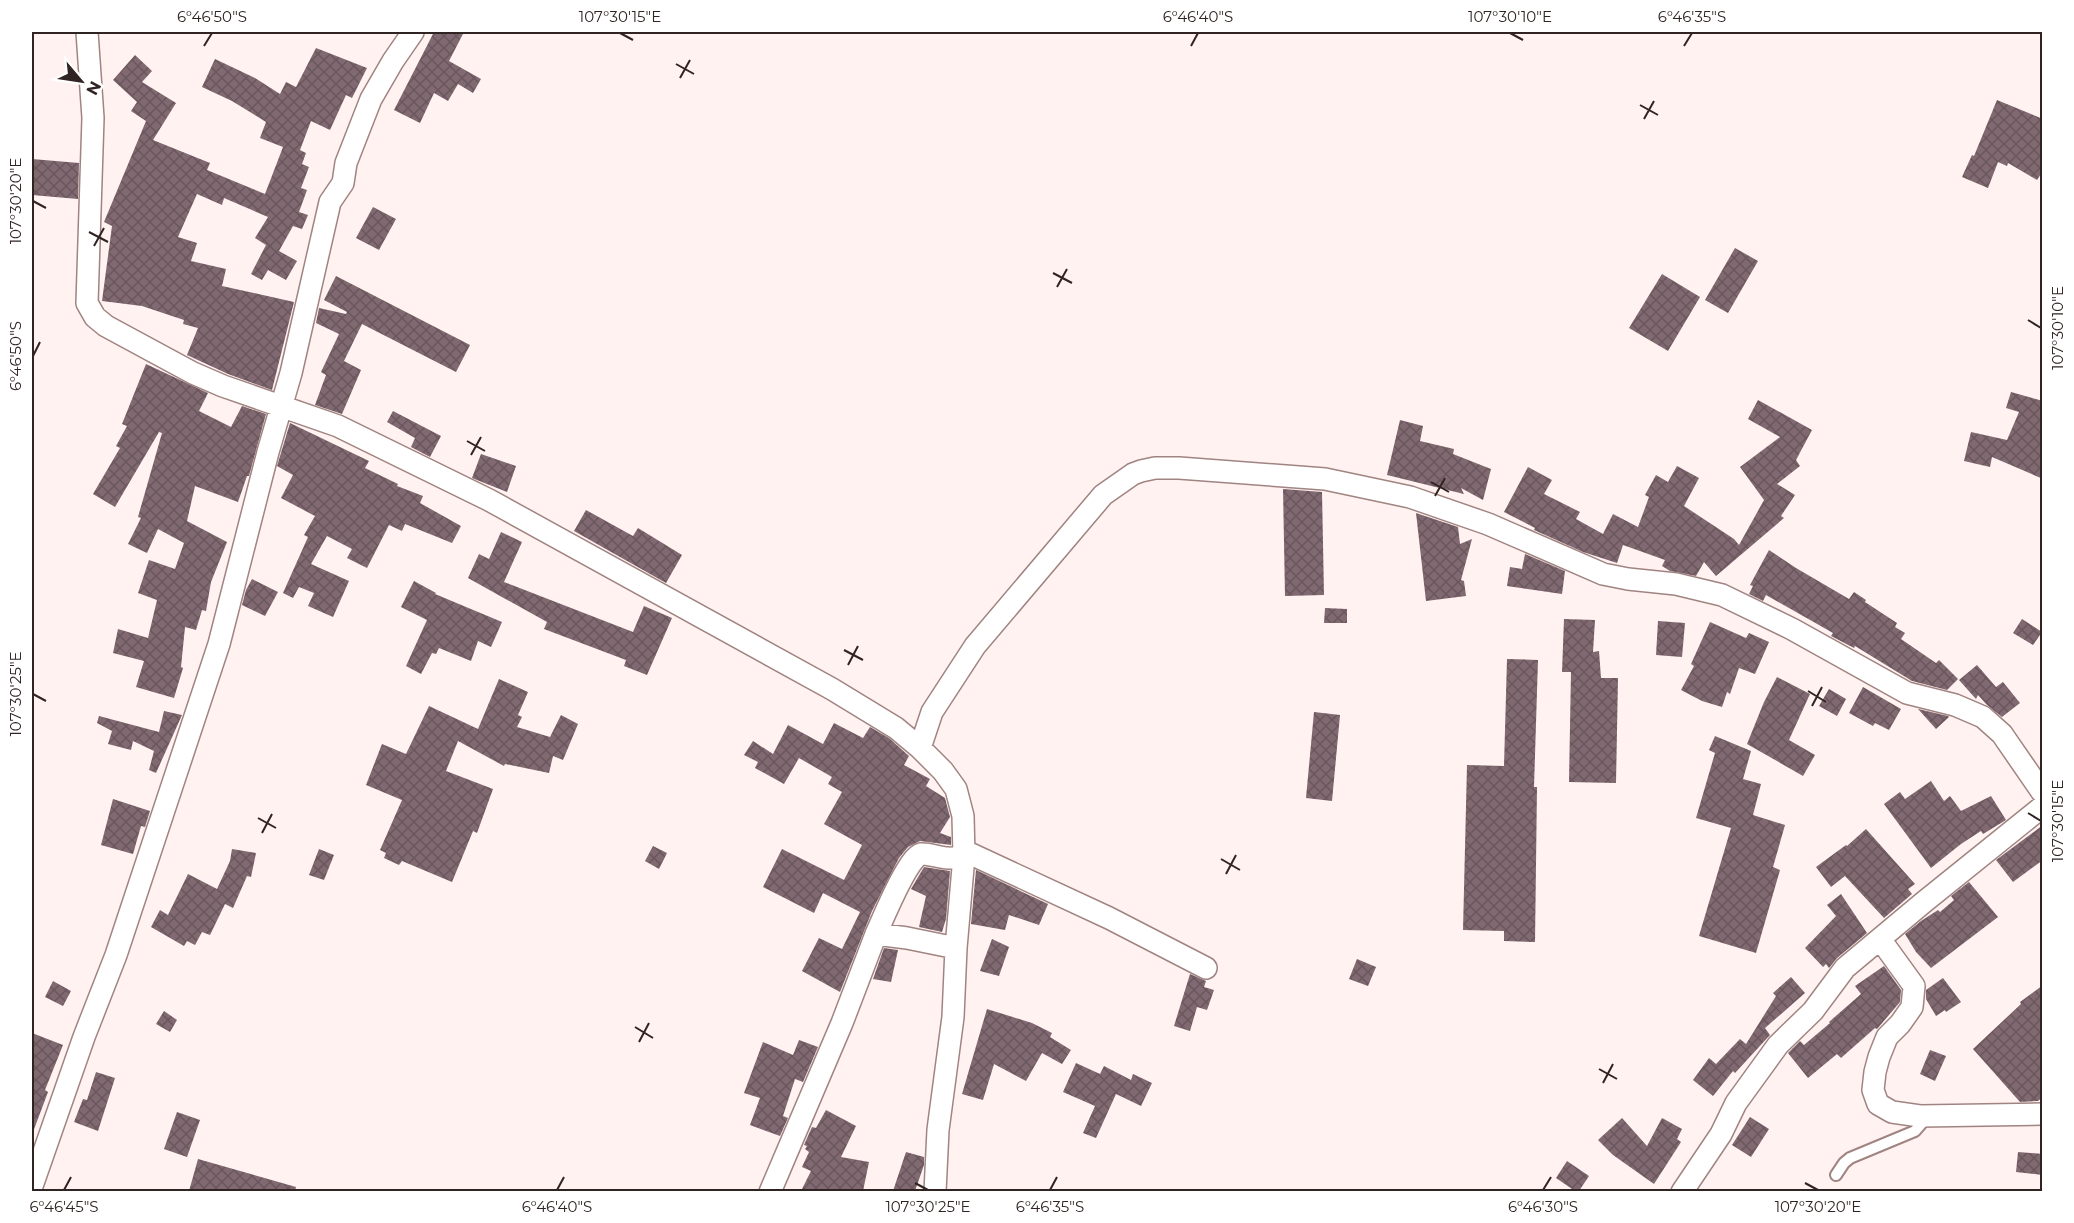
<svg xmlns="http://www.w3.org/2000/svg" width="2074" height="1223" viewBox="0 0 2074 1223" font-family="Montserrat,sans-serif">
	<defs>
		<pattern id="building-cross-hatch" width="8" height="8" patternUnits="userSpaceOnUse" patternTransform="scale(1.5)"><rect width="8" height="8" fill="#816972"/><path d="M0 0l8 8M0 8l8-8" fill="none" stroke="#6a565d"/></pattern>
	</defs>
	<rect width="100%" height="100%" fill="#fff2f1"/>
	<path fill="url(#building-cross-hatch)" d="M434,32H464L449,61L481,79L473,93L458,84L448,101L434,93L420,123L394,110Z
		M316,48L367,68L352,98L346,95L330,130L311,121L300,150L306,153L302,164L309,167L301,188L307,190L299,212L308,215L302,229L293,226L279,251L297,261L286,280L268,270L262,280L251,274L266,245L255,238L268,217L224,198L222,205L197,194L178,237L197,243L191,261L226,269L222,286L294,302L272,390L228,374L187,355L198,328L183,324L184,320L142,306L102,301L112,226L104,222L146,121L131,111L137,102L113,80L135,55L152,71L142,82L176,103L153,140L210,163L207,170L265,194L283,147L260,138L266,122L232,101L202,87L215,59L255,78L280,94L286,82L296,87Z
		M1997,100L2043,119V171L2037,180L2008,163L2007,166L1998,162L1988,188L1962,177L1972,155L1974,156Z
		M32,159L79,163L78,199L32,195Z
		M373,207L396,219L379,250L356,238Z
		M1735,248L1758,261L1728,313L1705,300Z
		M1662,274L1700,297L1668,351L1629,328Z
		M336,276L470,345L456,372L362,324L344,361L361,370L342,414L315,405L326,375L321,372L339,334L316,323L319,308L346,314L347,312L324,300Z
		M146,364L208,393L199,411L231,427L242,406L266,414L249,476H247L238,502L195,486L187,521L227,542L211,582L206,611L202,610L196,630L185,627L181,667L183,668L174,698L136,687L144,661L113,653L118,629L148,638L157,600L138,593L149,560L175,569L184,543L158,529L147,553L128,544L141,518L138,517L162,433L159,432L115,507L93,494L120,448L116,446L127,426L122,424Z
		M2011,392L2043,401V479L1992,457L1990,467L1964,461L1971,432L2007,440L2019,412L2006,408Z
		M1758,400L1812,430L1796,460L1800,466L1777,484L1795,495L1781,516L1784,518L1716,576L1704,562L1696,576L1670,571L1662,566L1665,560L1623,545L1617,563L1583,552L1534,530L1535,528L1504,512L1528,467L1552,480L1544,494L1580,512L1576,519L1603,534L1613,514L1638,527L1649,497L1645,495L1656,475L1668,482L1677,466L1699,478L1684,506L1734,539L1739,545L1764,500L1740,467L1780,437L1748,419Z
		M393,411L441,436L430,457L411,447L415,438L387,422Z
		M1400,420L1423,426L1420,441L1454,449L1453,454L1491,469L1483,500L1461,488L1464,494L1387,475Z
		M290,423L369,461L365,468L398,484L397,486L423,496L420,503L461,526L452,543L405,524L402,531L389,525L367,568L347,558L352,549L327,536L311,564L349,581L333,617L308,606L314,593L299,587L293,598L283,593L308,537L304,535L315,516L281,498L293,475L277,466Z
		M481,454L516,466L507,492L472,478Z
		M1283,489L1322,492L1324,595L1285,596Z
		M586,510L633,536L638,528L682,555L666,583L574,531Z
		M1416,513L1458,527L1460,544L1472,539L1461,580L1464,581L1466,596L1426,601Z
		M501,532L522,542L504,582L633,632L644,606L672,618L647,675L624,666L626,660L544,629L547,622L468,578L479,554L489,559Z
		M1769,550L1796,568L1849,599L1854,592L1866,600L1865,602L1897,623L1895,627L1905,633L1901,639L1936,663L1939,660L1958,679L1947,690L1912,681L1855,646L1854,648L1831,636L1833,633L1766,595L1763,601L1749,594L1753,586L1750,585Z
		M1525,554L1565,571L1562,594L1507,586L1510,567L1522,569Z
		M252,579L278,592L265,616L242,605L246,590Z
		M414,581L436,593L435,594L502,622L491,647L478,641L471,661L439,648L436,654L432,653L421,674L406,666L427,620L401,607Z
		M1325,608L1347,609V623H1324Z
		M1564,619L1595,620L1593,652L1599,651L1601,678H1618L1616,783L1569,782L1571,672H1562Z
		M2022,619L2042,632L2033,645L2013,633Z
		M1658,621L1685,623L1682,657L1656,655Z
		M1710,622L1746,638L1749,633L1769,642L1755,674L1739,668L1730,694L1727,692L1722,707L1702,701L1681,690L1694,666L1691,664Z
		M1507,659L1538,660L1534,787H1537L1535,942L1504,941V931L1463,930L1467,765L1504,766Z
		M1977,665L1996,687L2003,682L2020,703L2002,717L1987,705L1978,695L1976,699L1959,680Z
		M1777,677L1810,694L1789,740L1815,755L1803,776L1747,744L1764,702Z
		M499,679L528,692L518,715L522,717L517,727L550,737L561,715L578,724L563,760L553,756L549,773L505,764L504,766L458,741L446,771L493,789L477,833L473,831L452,882L402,861L399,865L384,858L386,853L380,850L402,800L366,785L382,744L406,754L429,706L478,729Z
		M1863,687L1901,709L1889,730L1875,723L1873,726L1849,713Z
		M1829,689L1846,699L1837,716L1819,706Z
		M1918,709L1948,716L1949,717L1936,729Z
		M164,711L182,715L156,773L149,770L154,751L133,741L131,750L108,744L112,731L97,723L99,716L159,732Z
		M1314,712L1340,715L1332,801L1306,798Z
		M834,723L863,738L870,727L889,738L909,756L904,765L930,779L926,786L945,798L950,817L940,833L951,837V845L920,841L908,847L899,858L872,911L840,992L802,971L819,938L842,949L860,912L823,893L814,913L763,887L782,849L844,880L862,845L824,824L842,792L828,784L832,777L799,758L784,784L755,768L758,762L744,755L753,741L773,754L788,725L823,744Z
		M1715,736L1751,751L1743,779L1761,784L1753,815L1785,825L1773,867L1780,870L1756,953L1699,936L1731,828L1696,818L1715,753L1709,750Z
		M1931,781L1944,801L1950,796L1961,811L1991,796L2006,820L1983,834L1981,831L1961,844L1931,868L1884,804L1900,792L1905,799Z
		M113,799L150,811L145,827L141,826L133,854L101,845Z
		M2043,825V860L2013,882L1996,860Z
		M1866,829L1915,884L1908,889L1912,894L1884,918L1845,876L1831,887L1816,867L1846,845L1847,846Z
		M653,846L667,853L659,869L645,861Z
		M232,849L256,853L251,877L247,876L233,908L225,904L210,935L202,932L195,945L187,941L184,946L151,927L160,910L168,915L188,874L217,889L230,861Z
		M319,849L334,855L324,880L309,875Z
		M924,867L950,871L946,919L942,932L919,927L926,896L911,889Z
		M976,870L1048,904L1039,925L1009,915L1005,930L971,924Z
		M1969,882L1998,917L1931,968L1916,952L1905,934L1921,921L1938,910L1940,912L1954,900L1951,896Z
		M1841,894L1867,933L1837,958L1829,968L1826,964L1823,967L1805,948L1836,916L1827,905Z
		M992,939L1009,947L999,976L980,971Z
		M884,948L898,950L891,982L873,979Z
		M1357,959L1376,967L1368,986L1349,979Z
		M1884,966L1901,990L1900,1002L1877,1029L1875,1028L1841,1058L1837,1054L1808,1078L1788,1053L1800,1041L1804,1045L1830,1023L1829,1022L1861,994L1855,986Z
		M1190,974L1206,981L1204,987L1214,990L1207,1010L1197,1007L1190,1031L1174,1026Z
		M1791,977L1805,993L1765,1028L1770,1035L1735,1073L1733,1071L1713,1096L1693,1080L1709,1058L1716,1064L1740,1039L1746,1044L1776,996L1773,993Z
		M1943,978L1961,1002L1946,1012L1945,1010L1936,1016L1926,999V990Z
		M53,981L71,991L63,1006L45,997Z
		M2043,985V1097L2038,1101L2020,1102L1973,1049L2021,1004L2020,1002Z
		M987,1009L1032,1023L1052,1033L1050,1037L1071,1050L1062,1064L1042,1053L1026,1081L994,1064L983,1100L962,1094Z
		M164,1011L177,1020L170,1032L156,1024Z
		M32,1033L63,1045L45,1090L48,1092L33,1132H32Z
		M799,1040L818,1047L803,1082L795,1079L783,1116L788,1118L780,1136L750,1125L760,1098L744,1093L763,1042L793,1055Z
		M1930,1050L1946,1056L1935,1081L1920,1074Z
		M1076,1063L1100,1074L1104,1066L1131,1080L1133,1074L1152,1083L1141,1106L1116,1094L1096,1138L1083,1133L1095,1106L1063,1092Z
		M96,1072L115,1078L98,1131L74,1122L83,1099L87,1100Z
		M826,1110L856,1126L841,1157L869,1162L863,1191H801L811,1171L802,1167L809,1152L805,1149L807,1146L804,1145L812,1127L816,1128Z
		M177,1112L200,1120L187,1157L164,1149Z
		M1750,1117L1769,1129L1751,1157L1732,1145Z
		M1622,1118L1647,1146L1662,1118L1682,1129L1677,1139L1681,1142L1654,1184L1613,1155L1598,1140Z
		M906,1152L924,1157V1165L915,1191H893Z
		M2018,1152L2043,1154V1175L2016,1172Z
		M198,1159L296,1187L295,1191H189Z
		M1567,1161L1589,1176L1579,1191H1575L1556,1178Z"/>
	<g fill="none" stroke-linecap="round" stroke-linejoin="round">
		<g stroke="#a08481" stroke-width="14">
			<path id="lane" d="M1836,1175L1844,1163L1850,1158L1915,1131L1928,1116"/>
		</g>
		<g stroke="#a08481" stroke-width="24">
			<path id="street" d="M87,32L93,118L87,303L95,317L106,326L193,373L223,386L338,426L489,500L832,689L896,728L920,748L943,771L956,789L963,816L964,856L956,948L953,1017L938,1130L935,1192
				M920,748L932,712L975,646L1103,495L1133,474L1141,471L1155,468H1179L1325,479L1410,497L1488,524L1603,574L1628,579L1676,584L1722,595L1792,629L1907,693L1955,705L1983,717L2002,734L2042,792
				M876,934C882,921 908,857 921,854C929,853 939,858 948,858C956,859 963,855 971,854L1109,918L1206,968
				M1880,939L1914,986L1912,1007L1900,1024L1887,1037L1879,1057L1875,1072L1873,1090L1878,1104L1892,1112L1920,1116L2042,1114
				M32,1186L84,1037L116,955L219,644L268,452L291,373L330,202L343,183L346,163L371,99L393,61L413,32
				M770,1192L842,1023L876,934L907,938L956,948
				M1682,1192L1721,1134L1736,1103L1778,1045L1813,1011L1845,968L1924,902L2042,807"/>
		</g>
		<use href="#lane" stroke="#fff" stroke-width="10"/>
		<use href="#street" stroke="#fff" stroke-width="21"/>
	</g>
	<path fill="none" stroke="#2f2422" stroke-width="2" d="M620,33L633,40M1510,33L1523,40M204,46L212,33M1191,46L1198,33M1684,46L1692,33M676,64L694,74M680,78L690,60M1640,105L1658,115M1644,119L1654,101M33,201L46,208M89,232L108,242M94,246L104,228M1053,273L1072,283M1057,287L1067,269M2028,320L2041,328M33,356L40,342M467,441L485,451M471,455L481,437M1431,482L1449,492M1435,496L1445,478M844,650L863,660M848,665L858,646M1808,691L1826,702M33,694L46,701M1812,706L1822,687M2028,813L2041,821M258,818L276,828M262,833L272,814M1221,859L1240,870M1226,874L1236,855M635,1027L653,1038M639,1042L649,1023M1599,1069L1617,1079M1603,1083L1613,1064M915,1183L928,1190M1805,1183L1818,1190M64,1190L71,1177M557,1190L564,1177M1050,1190L1057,1177M1543,1190L1551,1177"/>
	<rect width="2074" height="1223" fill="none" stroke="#ffffff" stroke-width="66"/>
	<g transform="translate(81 81) rotate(119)" stroke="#ffffff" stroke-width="4.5" paint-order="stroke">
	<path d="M0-4.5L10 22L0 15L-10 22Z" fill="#2f2422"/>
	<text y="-9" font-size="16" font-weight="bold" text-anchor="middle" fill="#2f2422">N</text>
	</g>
	<rect x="33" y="33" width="2008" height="1157" fill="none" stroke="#2f2422" stroke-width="2"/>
	<g font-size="15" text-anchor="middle" fill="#2f2422">
		<text x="212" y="22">6°46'50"S</text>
		<text x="620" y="22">107°30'15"E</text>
		<text x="1198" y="22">6°46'40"S</text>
		<text x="1510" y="22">107°30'10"E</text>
		<text x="1692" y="22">6°46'35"S</text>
		<text transform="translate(16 201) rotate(-90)" y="5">107°30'20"E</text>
		<text transform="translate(2058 328) rotate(-90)" y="5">107°30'10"E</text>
		<text transform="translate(16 356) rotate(-90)" y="5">6°46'50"S</text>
		<text transform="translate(16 694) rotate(-90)" y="5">107°30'25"E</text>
		<text transform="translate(2058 821) rotate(-90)" y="5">107°30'15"E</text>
		<text x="64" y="1212">6°46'45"S</text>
		<text x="557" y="1212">6°46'40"S</text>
		<text x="928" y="1212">107°30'25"E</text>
		<text x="1050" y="1212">6°46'35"S</text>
		<text x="1543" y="1212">6°46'30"S</text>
		<text x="1818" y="1212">107°30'20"E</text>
	</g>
</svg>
